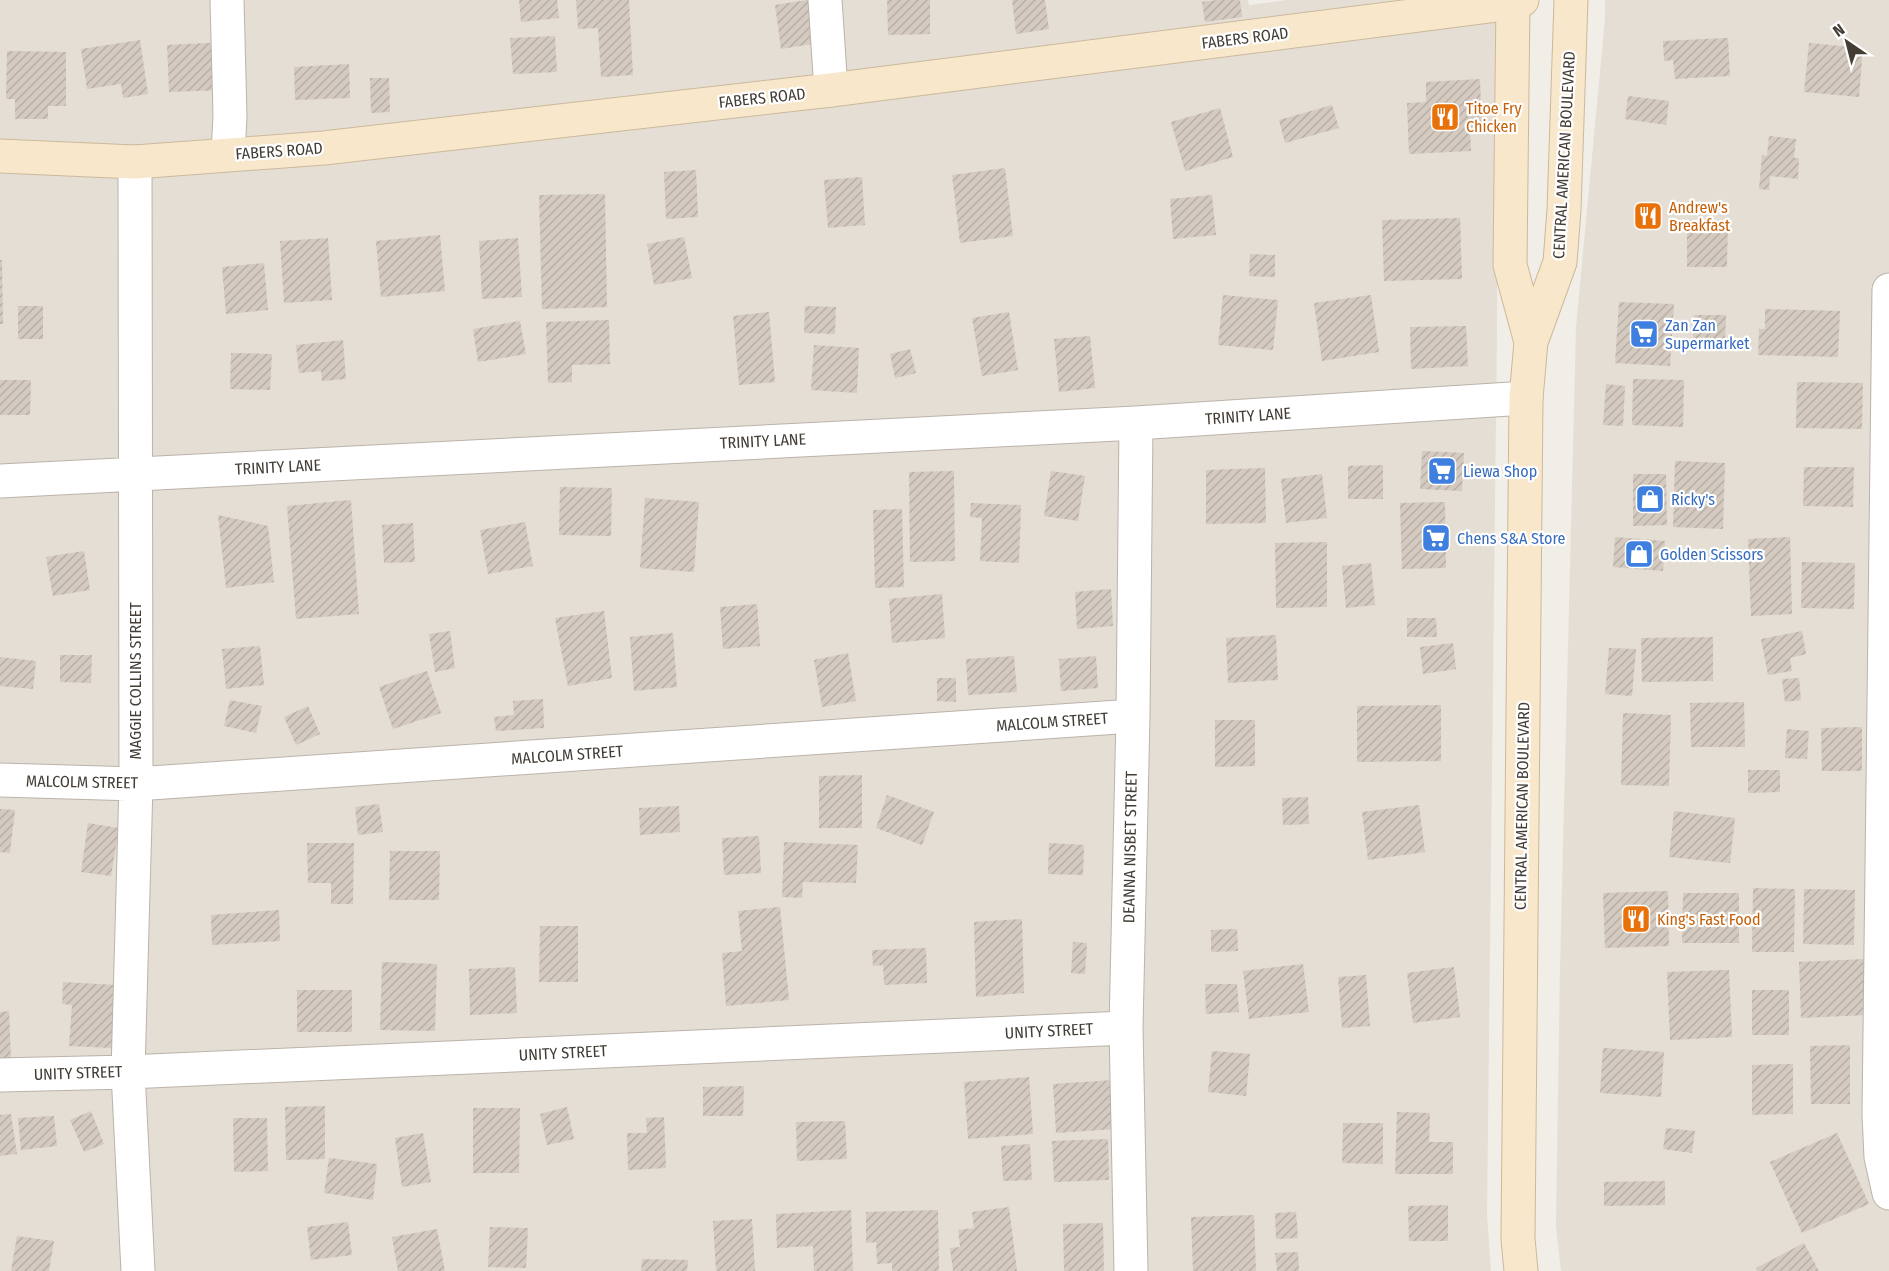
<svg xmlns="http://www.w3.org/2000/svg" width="1889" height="1271" viewBox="0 0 1889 1271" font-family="'Fira Sans Condensed',sans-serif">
	<defs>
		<pattern id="building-hatch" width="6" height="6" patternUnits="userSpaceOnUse" patternTransform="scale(1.5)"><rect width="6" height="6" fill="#d4cac0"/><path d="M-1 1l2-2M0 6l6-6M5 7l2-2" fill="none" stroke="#b7aea6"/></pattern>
	</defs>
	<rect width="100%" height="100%" fill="#f1ede7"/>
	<path fill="#e4ded5" d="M0,0H1248L1249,5L1287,0H1498L1497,325L1487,1216L1491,1271H0Z
		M1605,0H1889V1271H1561L1556,1226L1560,967L1576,327L1605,19Z"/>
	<path fill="url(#building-hatch)" d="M519,0H557L559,18L521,22Z
		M576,0H629L633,75L601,77L598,28L578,29Z
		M807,0H812L819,43L781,49L775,5Z
		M887,0H930V34L888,35Z
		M1012,0H1045L1049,29L1016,34Z
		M1217,0H1240L1242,17L1205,22L1202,2Z
		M555,36L557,72L513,74L510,38Z
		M1728,38L1730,76L1675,79L1673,60L1664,61L1663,41Z
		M140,40L148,94L123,98L121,84L87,89L81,49Z
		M225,42L226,90L169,92L167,45Z
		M1809,43L1863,48L1859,97L1804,92Z
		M7,51L66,52V106H48V119H15V99H6Z
		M349,64L350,98L295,100L294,67Z
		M370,78H389L390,112L371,113Z
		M1480,79L1482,131L1470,132L1471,151L1409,154L1407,103L1426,102V82Z
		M1628,96L1669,101L1666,125L1625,119Z
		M1332,105L1339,128L1285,143L1279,120Z
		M1220,108L1233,157L1185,171L1171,122Z
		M1769,136L1796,139L1794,158H1799L1798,179L1770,176L1769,190L1759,189L1762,155L1767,156Z
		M1005,168L1013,236L960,243L952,175Z
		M696,170L698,217L666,219L664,172Z
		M862,177L865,225L828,228L824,180Z
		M605,194L607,307L542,309L539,195Z
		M1212,195L1216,235L1173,239L1170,199Z
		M1639,203L1660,204L1658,230L1637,228Z
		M1460,218L1462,279L1384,281L1382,220Z
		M1687,220H1728L1727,267H1687Z
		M440,235L445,291L381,297L376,241Z
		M684,237L692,278L654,285L647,244Z
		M328,238L332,300L284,303L280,241Z
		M518,238L522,297L482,299L479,241Z
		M1250,254L1275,255V277L1249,276Z
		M0,260H2L3,324H0Z
		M264,263L268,310L226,314L222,267Z
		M1223,295L1278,300L1273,350L1218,345Z
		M1371,295L1379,352L1322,361L1314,303Z
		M1619,302L1674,304L1670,366L1615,363Z
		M18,306H43V339H18Z
		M805,306L836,307L835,334L804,333Z
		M1765,309L1840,311L1838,357L1758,355L1759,329H1765Z
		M769,312L775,382L739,385L733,316Z
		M1009,312L1018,370L982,376L972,318Z
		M1694,315H1726L1725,340L1693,339Z
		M609,320L610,364L572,365V382L548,383L546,322Z
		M520,321L526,354L478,362L473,329Z
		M1466,326L1468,366L1411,369L1410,327Z
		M1090,336L1095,388L1059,392L1054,339Z
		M343,340L346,379L322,381L321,371L299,373L296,345Z
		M814,345L859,348L857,393L811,390Z
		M910,349L916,373L895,378L890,354Z
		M231,353L272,354L270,390L230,389Z
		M1633,379L1684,380L1683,427L1632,425Z
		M0,380H31L30,415H0Z
		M1797,382L1863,383L1862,429L1796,428Z
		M1606,384L1625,386L1623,426L1603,425Z
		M1422,451L1464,453L1462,491L1420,489Z
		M1675,461L1725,463L1723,529L1673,527Z
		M1383,465V499H1348V466Z
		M1804,467H1854L1853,507L1803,506Z
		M1265,468L1266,523L1206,524V470Z
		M954,471L955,561L910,562L909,472Z
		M1051,471L1085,476L1078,521L1044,516Z
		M1322,474L1327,518L1286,523L1281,479Z
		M1633,474H1666L1667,525L1633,526Z
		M560,487L612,488L611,536L559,535Z
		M645,498L699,502L694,572L640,568Z
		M351,500L359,614L296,619L287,506Z
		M1445,502L1446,568L1402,569L1400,503Z
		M971,503L1021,505L1019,563L980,561L982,518L970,517Z
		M902,509L904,587L875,588L873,510Z
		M218,515L268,526L274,582L226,588Z
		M525,522L533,566L488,574L480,530Z
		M413,523L415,562L384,563L382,525Z
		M1615,537L1665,541L1663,571L1613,567Z
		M1790,537L1792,614L1751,616L1748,539Z
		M1327,542V607L1276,608L1275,543Z
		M84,551L90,590L53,596L46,557Z
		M1802,562L1855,563L1854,609L1801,608Z
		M1371,563L1375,605L1346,608L1342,566Z
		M1111,589L1113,626L1077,629L1075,592Z
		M942,594L945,638L892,643L889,599Z
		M757,604L760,646L723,649L720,607Z
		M604,611L612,678L568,686L555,618Z
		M1407,618H1436L1437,637H1407Z
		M450,631L455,668L435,672L429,634Z
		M1802,631L1806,654L1790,658L1792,671L1768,675L1761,639Z
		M673,633L677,687L634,691L630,637Z
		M1276,635L1278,680L1228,683L1226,638Z
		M1713,637V681L1642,682L1641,638Z
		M1453,643L1456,669L1423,674L1420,647Z
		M260,646L264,685L226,689L222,649Z
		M1609,648L1636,649L1632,696L1605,694Z
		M848,653L856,701L822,707L814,660Z
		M60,655H92L91,683L60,682Z
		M1014,656L1017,692L968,695L966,659Z
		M1096,656L1098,688L1061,691L1059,659Z
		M0,657L36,661L33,689L0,686Z
		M427,671L441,713L393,729L379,687Z
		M937,678H956V702L937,701Z
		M1799,678L1801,700L1785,702L1782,679Z
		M543,699L544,728L496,731L494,717L514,715L513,701Z
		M230,700L262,706L256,733L224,726Z
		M1744,702L1745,747H1691L1690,703Z
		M1441,705V761L1357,762V706Z
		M308,706L320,734L296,745L284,717Z
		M1623,713L1671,715L1669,786L1621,785Z
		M1215,720H1255V766L1215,767Z
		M1862,727V771H1822L1821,728Z
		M1787,729L1809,731L1807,759L1785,758Z
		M1748,770H1780V792L1748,793Z
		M862,775V828H819V776Z
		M887,795L934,812L922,845L876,828Z
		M1308,797L1309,824L1283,825L1282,798Z
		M379,804L383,832L358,835L355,807Z
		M1419,805L1425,852L1368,860L1362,812Z
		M679,806L680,832L640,835L639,808Z
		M0,809L15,810L10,853L0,852Z
		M1674,811L1735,818L1730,863L1669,857Z
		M88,823L119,828L111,876L81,872Z
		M759,836L761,873L724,875L722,838Z
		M784,842L858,845L856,883L803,882L802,898L782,897Z
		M307,843H354L353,904H331V883H308Z
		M1049,843L1084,845L1083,875L1048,874Z
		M390,851H440L439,900H389Z
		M1753,888L1795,889L1794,952H1752Z
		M1804,889L1855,890L1854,945L1803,944Z
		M1668,891L1669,946L1605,948L1603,893Z
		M1683,893H1739V943H1682Z
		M780,907L789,1000L726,1006L722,953L742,951L738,911Z
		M279,910L280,941L212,945L211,915Z
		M1022,919L1024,993L976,997L974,922Z
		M540,926H578V982H539Z
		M1237,929L1238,951L1211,952V930Z
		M1073,942L1087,943L1085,974L1071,973Z
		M926,948L927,983L884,985L883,965L873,966L872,950Z
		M1866,959L1868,1015L1801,1018L1799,962Z
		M382,962L437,964L435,1031L380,1030Z
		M1303,964L1309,1012L1249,1019L1243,971Z
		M515,967L517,1013L470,1015L469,969Z
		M1454,967L1460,1017L1413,1023L1407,973Z
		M1729,970L1732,1037L1670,1040L1667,972Z
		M1366,975L1370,1026L1342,1028L1338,977Z
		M63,982L116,985L112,1048L69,1046L72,1005L62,1004Z
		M1205,984H1237L1239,1012L1206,1014Z
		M297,990H352V1032H297Z
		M1752,990H1789V1035H1752Z
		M9,1011L11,1059L0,1060V1012Z
		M1850,1045V1104H1811L1810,1046Z
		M1603,1048L1664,1052L1661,1097L1600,1093Z
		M1212,1051L1250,1054L1246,1096L1208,1092Z
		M1793,1064V1114L1752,1115V1065Z
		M1029,1077L1033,1134L968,1139L964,1082Z
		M1113,1080L1116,1129L1056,1133L1053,1084Z
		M744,1086L743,1116H703V1087Z
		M325,1106V1159L286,1160L285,1107Z
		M567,1107L574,1139L547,1145L540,1114Z
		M473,1108H520L519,1173H473Z
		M91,1111L104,1144L84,1152L70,1120Z
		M1397,1112L1430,1113L1429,1142H1453V1174H1395Z
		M11,1114L17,1154L0,1156V1115Z
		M54,1116L57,1146L21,1150L18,1118Z
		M664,1117L666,1168L628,1170L627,1133H647L646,1118Z
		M233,1118H267L268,1171L234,1172Z
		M845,1121L847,1159L797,1161L796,1122Z
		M1343,1123H1383V1164L1342,1163Z
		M1666,1128L1695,1131L1692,1153L1663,1149Z
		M423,1133L431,1182L402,1187L395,1138Z
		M1837,1133L1869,1204L1802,1233L1770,1162Z
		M1108,1139L1109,1180L1054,1182L1052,1141Z
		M1030,1144L1032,1180L1003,1181L1001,1146Z
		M329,1158L377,1164L373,1200L324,1193Z
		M1665,1181V1205L1604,1206V1182Z
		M1448,1205V1241H1409L1408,1206Z
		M1009,1207L1017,1271H953L950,1248L960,1247L958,1230L974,1228L972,1212Z
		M851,1210L853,1271H814L813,1246L777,1248L776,1214Z
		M938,1210L939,1271H892V1263L877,1264L876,1242L866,1243V1212Z
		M1296,1212L1298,1238L1276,1239L1275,1213Z
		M1254,1215L1256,1271H1193L1191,1217Z
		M752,1219L755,1271H716L713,1221Z
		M348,1222L352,1255L311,1260L307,1227Z
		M1103,1223L1104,1271H1064L1063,1224Z
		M490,1227L528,1228L526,1268L488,1267Z
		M437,1229L445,1271H398L392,1237Z
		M17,1236L54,1241L49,1271H11Z
		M1804,1243L1819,1271H1757L1756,1268Z
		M1298,1252L1299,1271H1277L1275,1253Z
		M642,1259L688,1260L687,1271H641Z"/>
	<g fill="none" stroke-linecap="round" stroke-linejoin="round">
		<g stroke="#bbb3aa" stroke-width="35">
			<path id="street" d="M227,0L230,116L228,154
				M825,0L831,90
				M135,162L136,784L128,1072L138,1271
				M1889,290L1879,1115L1881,1157L1889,1193
				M0,481L1136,423L1526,398
				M0,780L136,784L1133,716
				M0,1075L128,1072L1126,1028
				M1131,1271L1126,1028L1133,716L1136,423"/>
		</g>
		<g stroke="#ccb99b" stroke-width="35">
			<path id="secondary" d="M1513,0L1510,265L1531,342
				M0,156L135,162L324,148L831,90L1513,3L1522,0
				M1521,1271L1518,1239L1526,398L1531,342L1560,262L1564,210L1571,0"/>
		</g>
		<use href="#street" stroke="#fff" stroke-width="33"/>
		<use href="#secondary" stroke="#f8e7ca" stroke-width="33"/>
	</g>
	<defs>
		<g id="restaurant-square" transform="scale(1.5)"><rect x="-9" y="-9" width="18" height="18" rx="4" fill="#e8710a" stroke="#fff"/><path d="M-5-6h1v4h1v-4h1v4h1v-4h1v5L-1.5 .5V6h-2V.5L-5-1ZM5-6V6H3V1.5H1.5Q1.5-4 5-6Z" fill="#fff"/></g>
		<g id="supermarket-square" transform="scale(1.5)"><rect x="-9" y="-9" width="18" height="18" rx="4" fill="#3f7fe0" stroke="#fff"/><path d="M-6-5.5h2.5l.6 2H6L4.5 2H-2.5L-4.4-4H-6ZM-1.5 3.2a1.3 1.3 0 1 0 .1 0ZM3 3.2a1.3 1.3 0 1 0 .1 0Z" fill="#fff"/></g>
		<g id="shop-square" transform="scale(1.5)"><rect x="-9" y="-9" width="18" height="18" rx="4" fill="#3f7fe0" stroke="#fff"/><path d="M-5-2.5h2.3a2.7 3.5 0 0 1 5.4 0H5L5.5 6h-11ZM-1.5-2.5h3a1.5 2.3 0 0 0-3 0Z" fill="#fff"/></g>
	</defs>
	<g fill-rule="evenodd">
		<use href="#restaurant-square" x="1445" y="117"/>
		<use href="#restaurant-square" x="1648" y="216"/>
		<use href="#supermarket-square" x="1644" y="334"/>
		<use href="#supermarket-square" x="1442" y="471"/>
		<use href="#shop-square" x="1650" y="499"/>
		<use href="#supermarket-square" x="1436" y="538"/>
		<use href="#shop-square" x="1639" y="554"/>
		<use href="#restaurant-square" x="1636" y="919"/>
	</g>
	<g text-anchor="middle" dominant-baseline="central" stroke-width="4.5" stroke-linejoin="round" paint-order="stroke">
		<g font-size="16" fill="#433d36" stroke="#fff">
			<text transform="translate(1245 38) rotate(-7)">FABERS ROAD</text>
			<text transform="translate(762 98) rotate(-6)">FABERS ROAD</text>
			<text transform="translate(279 151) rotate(-4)">FABERS ROAD</text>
			<text transform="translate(1564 155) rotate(-87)">CENTRAL AMERICAN BOULEVARD</text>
			<text transform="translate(1248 416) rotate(-4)">TRINITY LANE</text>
			<text transform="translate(763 441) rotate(-3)">TRINITY LANE</text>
			<text transform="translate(278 467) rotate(-3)">TRINITY LANE</text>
			<text transform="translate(135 681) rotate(-90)">MAGGIE COLLINS STREET</text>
			<text transform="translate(1052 722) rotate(-4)">MALCOLM STREET</text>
			<text transform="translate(567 755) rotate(-4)">MALCOLM STREET</text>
			<text transform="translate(82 782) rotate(1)">MALCOLM STREET</text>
			<text transform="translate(1522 806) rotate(-89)">CENTRAL AMERICAN BOULEVARD</text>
			<text transform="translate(1130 847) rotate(-89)">DEANNA NISBET STREET</text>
			<text transform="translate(1049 1031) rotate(-3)">UNITY STREET</text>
			<text transform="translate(563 1053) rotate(-3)">UNITY STREET</text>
			<text transform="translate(78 1073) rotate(-2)">UNITY STREET</text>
		</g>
		<g font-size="16" fill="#c56008" stroke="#fff" text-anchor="start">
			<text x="1466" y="108">Titoe Fry<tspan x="1466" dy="18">Chicken</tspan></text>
			<text x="1669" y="207">Andrew's<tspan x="1669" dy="18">Breakfast</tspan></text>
			<text x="1657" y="919">King's Fast Food</text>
		</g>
		<g font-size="16" fill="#366cbe" stroke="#fff" text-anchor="start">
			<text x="1665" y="325">Zan Zan<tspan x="1665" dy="18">Supermarket</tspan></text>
			<text x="1463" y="471">Liewa Shop</text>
			<text x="1671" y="499">Ricky's</text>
			<text x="1457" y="538">Chens S&amp;A Store</text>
			<text x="1660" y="554">Golden Scissors</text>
		</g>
	</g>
	<g transform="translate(1847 42) rotate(325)" stroke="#ffffff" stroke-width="4.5" paint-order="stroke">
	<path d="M0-4.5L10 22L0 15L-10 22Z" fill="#433d36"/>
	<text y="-9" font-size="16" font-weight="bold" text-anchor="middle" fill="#433d36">N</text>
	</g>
</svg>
